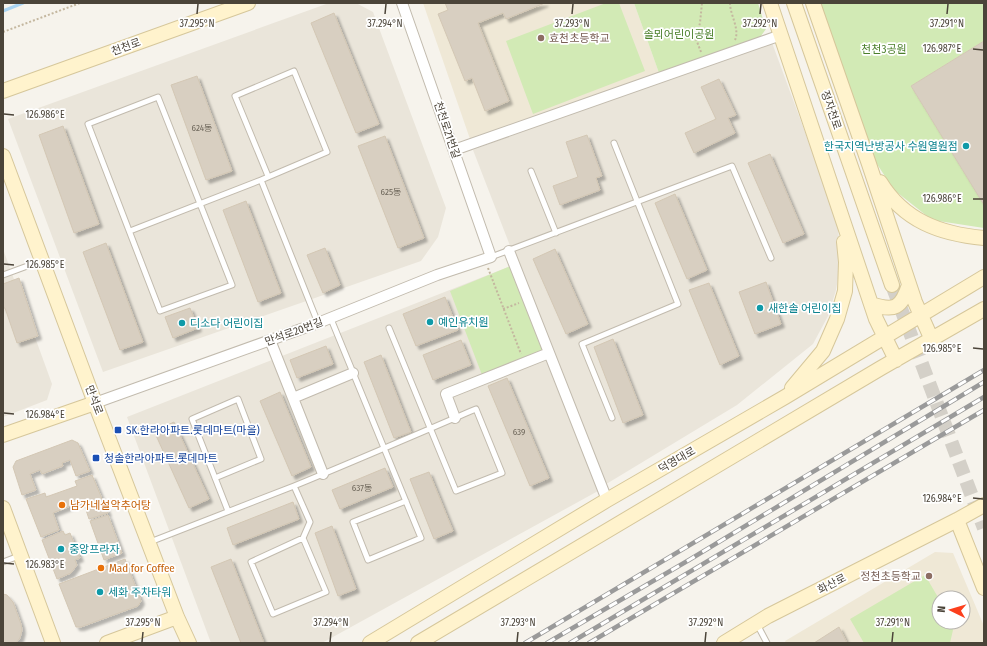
<svg xmlns="http://www.w3.org/2000/svg" width="987" height="646" viewBox="0 0 987 646" font-family="'Fira Sans Condensed','Noto Sans KR',sans-serif">
	<defs>
		<filter id="shadow"><feDropShadow dx="3.5" dy="3.5" stdDeviation="1" flood-color="#0004"/></filter>
	</defs>
	<rect width="100%" height="100%" fill="#f6f3ec"/>
	<path fill="#eae5da" d="M329,3H356L373,12L446,208L438,237L421,261L103,372L8,119Z
		M771,40L837,219L841,260L836,290L828,316L813,344L737,405L603,486L473,150Z
		M3,249L52,384L47,400L3,417Z
		M513,265L598,491L322,643H211L127,417Z"/>
	<path fill="#efe8d6" fill-rule="evenodd" d="M423,3H634L659,73L470,139Z
		M935,552L953,553L984,626V643H786L785,641ZM939,598H963V622H939Z"/>
	<path fill="#d2eab5" d="M606,3H619L645,71L533,114L506,41Z
		M634,3H758L766,29L758,40L659,73Z
		M819,3H984V41L911,86L984,205V228L932,220L894,190L875,161Z
		M513,265L546,352L482,375L450,291Z
		M925,575L939,599V622H951L953,630L950,643H864L850,619Z"/>
	<g fill="none" stroke-linecap="round" stroke-linejoin="round">
		<path stroke="#a9d4f2" stroke-width="3.5" d="M3,11L23,3"/>
	</g>
	<path fill="#d8cfc1" stroke="#d3c7b4" filter="url(#shadow)" d="M445,3H545L506,19L503,13L478,23L509,101L485,111L472,78L465,81L438,14L448,10Z
		M334,13L379,124L356,133L311,23Z
		M984,41V205L911,86Z
		M197,76L232,171L206,180L171,85Z
		M719,79L736,115L728,118L735,133L694,153L685,133L716,119L701,87Z
		M63,126L99,224L74,233L39,135Z
		M587,135L602,176L596,178L600,190L560,205L553,186L578,177L566,142Z
		M385,136L424,238L398,248L358,146Z
		M770,154L804,234L783,243L748,163Z
		M675,194L707,270L687,279L655,203Z
		M246,201L281,293L258,302L223,210Z
		M106,243L143,342L120,350L83,252Z
		M325,248L340,285L323,293L307,255Z
		M555,249L588,324L566,334L533,259Z
		M19,278L38,336L17,343L5,308H3V284Z
		M766,282L781,324L755,334L739,292Z
		M709,283L739,356L720,365L689,290Z
		M445,297L458,330L416,346L403,314Z
		M190,308L198,328L173,338L165,317Z
		M613,339L643,415L623,423L594,347Z
		M461,340L471,365L433,380L423,355Z
		M326,346L333,364L297,378L290,360Z
		M381,355L411,432L394,438L364,362Z
		M507,378L549,478L530,486L488,386Z
		M280,392L311,467L292,476L260,401Z
		M174,422L209,499L189,508L154,431Z
		M72,440L78,443L90,471L76,476L70,460L62,463L63,466L42,474L40,470L30,474L36,490L22,495L13,467L16,461Z
		M385,468L393,487L340,509L332,490Z
		M429,472L453,531L434,539L410,479Z
		M92,475L108,513L89,519L83,501L53,513L59,530L41,537L26,499L45,493L46,497L77,486L75,481Z
		M293,502L299,519L233,545L227,528Z
		M108,515L122,553L104,560L90,521Z
		M332,526L356,589L338,596L315,533Z
		M63,531L65,535L70,533L80,558L75,560L77,565L71,573L57,579L42,540Z
		M125,559L141,601L138,606L81,627H76L59,584Z
		M231,559L264,643H241L211,567Z
		M3,594L7,595L13,602L21,624L22,630L20,638L17,642L15,643H3Z
		M839,627L847,643H814Z"/>
	<g fill="none" stroke-linecap="round" stroke-linejoin="round">
		<path stroke="#d4d0c8" stroke-width="14" stroke-dasharray="14 7" stroke-linecap="butt" d="M892,285L984,528"/>
		<g stroke="#c2bbae" stroke-width="7">
			<path id="lane" d="M158,97L232,285L160,311L88,124Z
				M531,171L556,233
				M268,176L235,96L294,71L327,152L261,180L318,323
				M130,231L261,180
				M491,257L732,166L771,258
				M3,275L41,261
				M331,319L421,538L368,560L353,522L406,501
				M612,418L582,344L678,304L614,143
				M215,478L261,459L238,399L192,419L228,511
				M294,486L310,522L303,538L326,592L273,614L251,562L303,538
				M150,542C198,523 246,505 294,486C355,461 415,435 476,409L502,473L456,491L389,328
				M3,562L19,556
				M757,624L767,643"/>
		</g>
		<g stroke="#c2bbae" stroke-width="12">
			<path id="street" d="M454,150L781,35
				M509,251L607,500
				M270,340L323,474
				M293,398L353,373
				M95,403L318,323L437,275L491,257L402,3
				M455,418L446,394L549,353"/>
		</g>
		<g stroke="#d6c79b" stroke-width="16">
			<path id="secondary" d="M770,3L876,319L896,360
				M794,3L892,285
				M813,3L869,164L915,302L932,340
				M3,91L248,3
				M3,156L95,403L177,617L189,643
				M880,182C904,221 940,234 984,238
				M871,304C895,312 901,308 909,285
				M792,388L823,351L837,319L845,291L846,262L844,242
				M3,435L95,403
				M3,508L53,643
				M957,520L984,588
				M107,643L177,617
				M370,643L607,500L785,397L984,277
				M418,643L881,368L984,309
				M724,643L768,616L957,520L984,505"/>
		</g>
		<path stroke="#c4b79f" stroke-width="2" stroke-dasharray="2 2" stroke-linecap="butt" d="M730,3C730,15 740,29 735,40
			M3,32L80,3
			M701,52L696,39L700,23L702,3
			M488,268L521,354
			M503,309L519,303"/>
		<use href="#lane" stroke="#fff" stroke-width="5"/>
		<use href="#street" stroke="#fff" stroke-width="10"/>
		<use href="#secondary" stroke="#fff3cd" stroke-width="14"/>
		<g stroke="#9a9a9a" stroke-width="4.5">
			<path id="rail" d="M525,643L984,370
				M547,643L689,560L984,382
				M570,643L984,397
				M589,643L984,410"/>
		</g>
		<use href="#rail" stroke="#fff" stroke-width="3" stroke-dasharray="9" stroke-linecap="butt"/>
	</g>
	<path fill="none" stroke="#4b4439" stroke-width="1.5" d="M197,14L198,4M385,14L386,4M572,14L573,4M760,14L761,4M947,14L948,4M973,49L983,50M4,114L14,115M973,199H983M4,264L14,265M973,348L983,349M4,413L14,414M973,498L983,499M4,563L14,564M142,642L143,632M330,642L331,632M517,642L518,632M705,642L706,632M892,642L893,632"/>
	<g fill="#8d6e63" stroke="#fff" stroke-width="1.5">
		<circle cx="541" cy="38" r="4"/>
		<circle cx="929" cy="576" r="4"/>
	</g>
	<g fill="#0f9aa8" stroke="#fff" stroke-width="1.5">
		<circle cx="966" cy="146" r="4"/>
		<circle cx="760" cy="308" r="4"/>
		<circle cx="430" cy="322" r="4"/>
		<circle cx="182" cy="323" r="4"/>
		<circle cx="61" cy="549" r="4"/>
		<circle cx="100" cy="592" r="4"/>
	</g>
	<g fill="#1a4fb4" stroke="#fff" stroke-width="1.5">
		<rect x="114" y="426" width="8" height="8" rx="2"/>
		<rect x="92" y="454" width="8" height="8" rx="2"/>
	</g>
	<g fill="#e8710a" stroke="#fff" stroke-width="1.5">
		<circle cx="62" cy="505" r="4"/>
		<circle cx="101" cy="568" r="4"/>
	</g>
	<g text-anchor="middle" dominant-baseline="central" stroke-width="3.5" stroke-linejoin="round" paint-order="stroke">
		<g font-size="9" fill="#6e675b">
			<text x="202" y="128">624동</text>
			<text x="391" y="192">625동</text>
			<text x="519" y="432">639</text>
			<text x="362" y="488">637동</text>
		</g>
		<g font-size="11" fill="#4a7f2a" stroke="#fff">
			<text x="679" y="34">솔뫼어린이공원</text>
			<text x="884" y="49">천천3공원</text>
		</g>
		<g font-size="11" fill="#785e54" stroke="#fff" text-anchor="start">
			<text x="549" y="38">효천초등학교</text>
			<text x="921" y="576" text-anchor="end">정천초등학교</text>
		</g>
		<g font-size="11" fill="#4b4439" stroke="#fff">
			<text transform="translate(126 47) rotate(-20)">천천로</text>
			<text transform="translate(831 110) rotate(71)">정자천로</text>
			<text transform="translate(447 130) rotate(71)">천천로21번길</text>
			<text transform="translate(294 332) rotate(-20)">만석로20번길</text>
			<text transform="translate(94 400) rotate(69)">만석로</text>
			<text transform="translate(677 460) rotate(-30)">덕영대로</text>
			<text transform="translate(832 584) rotate(-27)">화산로</text>
		</g>
		<g font-size="11" fill="#0d838f" stroke="#fff" text-anchor="start">
			<text x="958" y="146" text-anchor="end">한국지역난방공사 수원열원점</text>
			<text x="768" y="308">새한솔 어린이집</text>
			<text x="438" y="322">예인유치원</text>
			<text x="190" y="323">디소다 어린이집</text>
			<text x="69" y="549">중앙프라자</text>
			<text x="108" y="592">세화 주차타워</text>
		</g>
		<g font-size="11" fill="#164399" stroke="#fff" text-anchor="start">
			<text x="126" y="430">SK.한라아파트.롯데마트(마을)</text>
			<text x="104" y="458">청솔한라아파트.롯데마트</text>
		</g>
		<g font-size="11" fill="#c56008" stroke="#fff" text-anchor="start">
			<text x="70" y="505">남가네설악추어탕</text>
			<text x="109" y="568">Mad for Coffee</text>
		</g>
	</g>
	<g font-size="10" text-anchor="middle" fill="#4b4439" stroke="#fff" stroke-width="3.5" stroke-linejoin="round" paint-order="stroke">
		<text x="197" y="27">37.295°N</text>
		<text x="385" y="27">37.294°N</text>
		<text x="572" y="27">37.293°N</text>
		<text x="760" y="27">37.292°N</text>
		<text x="947" y="27">37.291°N</text>
		<text x="942" y="52">126.987°E</text>
		<text x="45" y="118">126.986°E</text>
		<text x="942" y="202">126.986°E</text>
		<text x="45" y="268">126.985°E</text>
		<text x="942" y="352">126.985°E</text>
		<text x="45" y="418">126.984°E</text>
		<text x="942" y="502">126.984°E</text>
		<text x="45" y="568">126.983°E</text>
		<text x="143" y="626">37.295°N</text>
		<text x="331" y="626">37.294°N</text>
		<text x="518" y="626">37.293°N</text>
		<text x="706" y="626">37.292°N</text>
		<text x="893" y="626">37.291°N</text>
	</g>
	<rect width="987" height="646" fill="none" stroke="#4b4439" stroke-width="8"/>
	<g transform="translate(951 610) rotate(275)"><circle r="19" fill="#ffffff" stroke="#b7b4b0"/>
	<path d="M0-3L7 15L0 10L-7 15Z" fill="#fc3f1d"/>
	<text y="-6" font-size="11" font-weight="bold" text-anchor="middle" fill="#4b4439">N</text>
	</g>
</svg>
